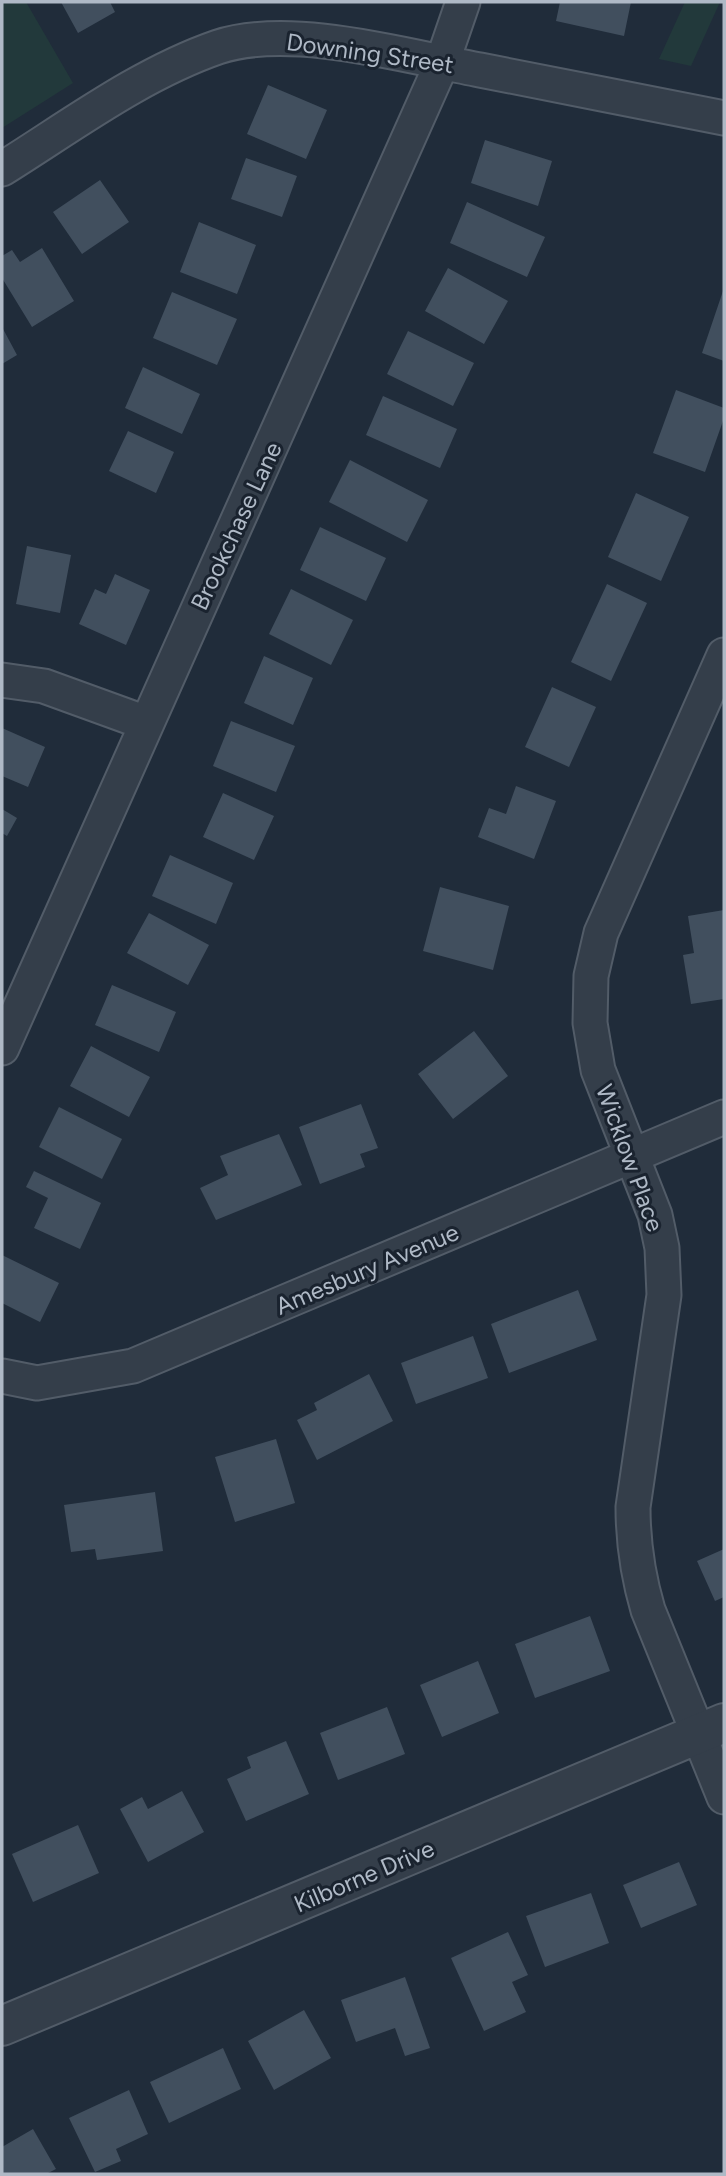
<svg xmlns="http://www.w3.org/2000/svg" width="726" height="2176" viewBox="0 0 726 2176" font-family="Figtree,sans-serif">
	<rect width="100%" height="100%" fill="#202c3a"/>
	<path fill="#22393b" d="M2,2H26L73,83L2,128Z
		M685,2H720L691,66L659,59Z"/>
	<path fill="#414f5e" d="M61,2H110L115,12L78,33Z
		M560,2H631L624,36L556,21Z
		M268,85L327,110L306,159L247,134Z
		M485,140L552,161L538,206L471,183Z
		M246,158L297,176L282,217L231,199Z
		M100,180L129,222L82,254L53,212Z
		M467,202L545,237L527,277L450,243Z
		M199,222L256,245L237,294L180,272Z
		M42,248L74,301L32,327L2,278V256L12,250L20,262Z
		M448,268L508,301L484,344L425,311Z
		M724,288V361L702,353Z
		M172,292L237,319L217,365L153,338Z
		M2,327L17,355L2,364Z
		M408,331L474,363L453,406L387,374Z
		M143,367L200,394L182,434L125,408Z
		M676,390L724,408V418L705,472L653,453Z
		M383,396L457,429L440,468L366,435Z
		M128,431L174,452L156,493L109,471Z
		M350,460L428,500L407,542L329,502Z
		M636,493L689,517L661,581L608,557Z
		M320,527L386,558L366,601L300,570Z
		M27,546L71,555L60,613L16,604Z
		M115,574L150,590L126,645L79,624L95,589L106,594Z
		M607,584L647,603L611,681L571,662Z
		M291,589L353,620L331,665L269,634Z
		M264,656L313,678L293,725L244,703Z
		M552,687L596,707L569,767L525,747Z
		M231,721L295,746L276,792L213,766Z
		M2,728L45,747L28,787L2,776Z
		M516,786L556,801L534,859L478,837L489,808L506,814Z
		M223,793L274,816L254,860L203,837Z
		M2,809L17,818L7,836L2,833Z
		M170,855L233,883L216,924L152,896Z
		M440,887L509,906L493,970L423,951Z
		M724,910V999L691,1004L683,955L694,953L688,916Z
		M149,913L209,945L188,985L127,953Z
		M112,985L176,1012L159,1052L95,1025Z
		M474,1031L508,1076L453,1119L418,1074Z
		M91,1046L150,1077L129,1117L70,1086Z
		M361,1104L378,1148L360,1154L365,1167L320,1184L299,1127Z
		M59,1107L122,1139L102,1179L39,1147Z
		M279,1134L302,1185L216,1220L200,1188L228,1175L220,1156Z
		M34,1171L101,1203L80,1249L34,1228L48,1198L26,1187Z
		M2,1255L59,1283L40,1322L2,1303Z
		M578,1290L597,1340L509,1373L491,1324Z
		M473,1336L488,1378L416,1404L401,1363Z
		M369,1374L393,1421L317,1460L297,1420L317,1410L314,1403Z
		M276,1439L295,1503L235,1522L215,1457Z
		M155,1492L163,1551L97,1560L95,1549L71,1552L64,1505Z
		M724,1549V1597L715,1601L697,1561Z
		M590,1616L610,1671L535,1698L515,1644Z
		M478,1661L499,1713L442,1737L420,1685Z
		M387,1707L405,1754L338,1780L320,1733Z
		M286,1741L309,1794L246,1821L227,1779L251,1768L247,1757Z
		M182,1791L204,1832L148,1862L120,1809L142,1797L148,1809Z
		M78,1825L99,1873L33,1902L12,1854Z
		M679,1862L697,1905L641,1928L623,1885Z
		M591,1893L609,1943L545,1967L526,1916Z
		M508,1932L528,1975L512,1982L526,2012L484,2031L451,1958Z
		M405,1977L430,2048L405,2056L395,2028L356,2042L341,2000Z
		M304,2010L331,2058L274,2090L248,2041Z
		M223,2048L241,2089L169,2123L150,2082Z
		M129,2090L148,2134L116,2149L121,2161L95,2172L69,2118Z
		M33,2129L56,2169L46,2174H2V2147Z"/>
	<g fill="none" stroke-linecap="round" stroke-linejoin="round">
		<g stroke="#525c68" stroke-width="37">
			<path id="minor" d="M2,169C71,126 140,74 218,47C291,23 406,56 480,70C561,86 643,102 724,118
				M724,655L601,933L591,976L590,1023L598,1070L655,1215L662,1248L664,1295L633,1507C633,1542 638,1576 648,1610L724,1797
				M2,680L44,686L146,723
				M2,1048L442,63L463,2
				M2,1376L37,1383L133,1366L724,1117"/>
		</g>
		<g stroke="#525c68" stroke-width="42">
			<path id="tertiary" d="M2,2026L724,1723"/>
		</g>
		<use href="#minor" stroke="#343e4a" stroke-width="33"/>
		<use href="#tertiary" stroke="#343e4a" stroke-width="38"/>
	</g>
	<g text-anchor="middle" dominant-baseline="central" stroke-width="6" stroke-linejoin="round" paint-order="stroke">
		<g font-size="24" fill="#afb9c6" stroke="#1a232f">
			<text transform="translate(370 53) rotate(8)">Downing Street</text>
			<text transform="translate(236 526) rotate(-65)">Brookchase Lane</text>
			<text transform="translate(630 1158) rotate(70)">Wicklow Place</text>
			<text transform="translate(367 1269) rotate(-23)">Amesbury Avenue</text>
			<text transform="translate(364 1876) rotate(-23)">Kilborne Drive</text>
		</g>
	</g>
	<rect width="726" height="2176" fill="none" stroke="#afb9c6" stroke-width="7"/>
</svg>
